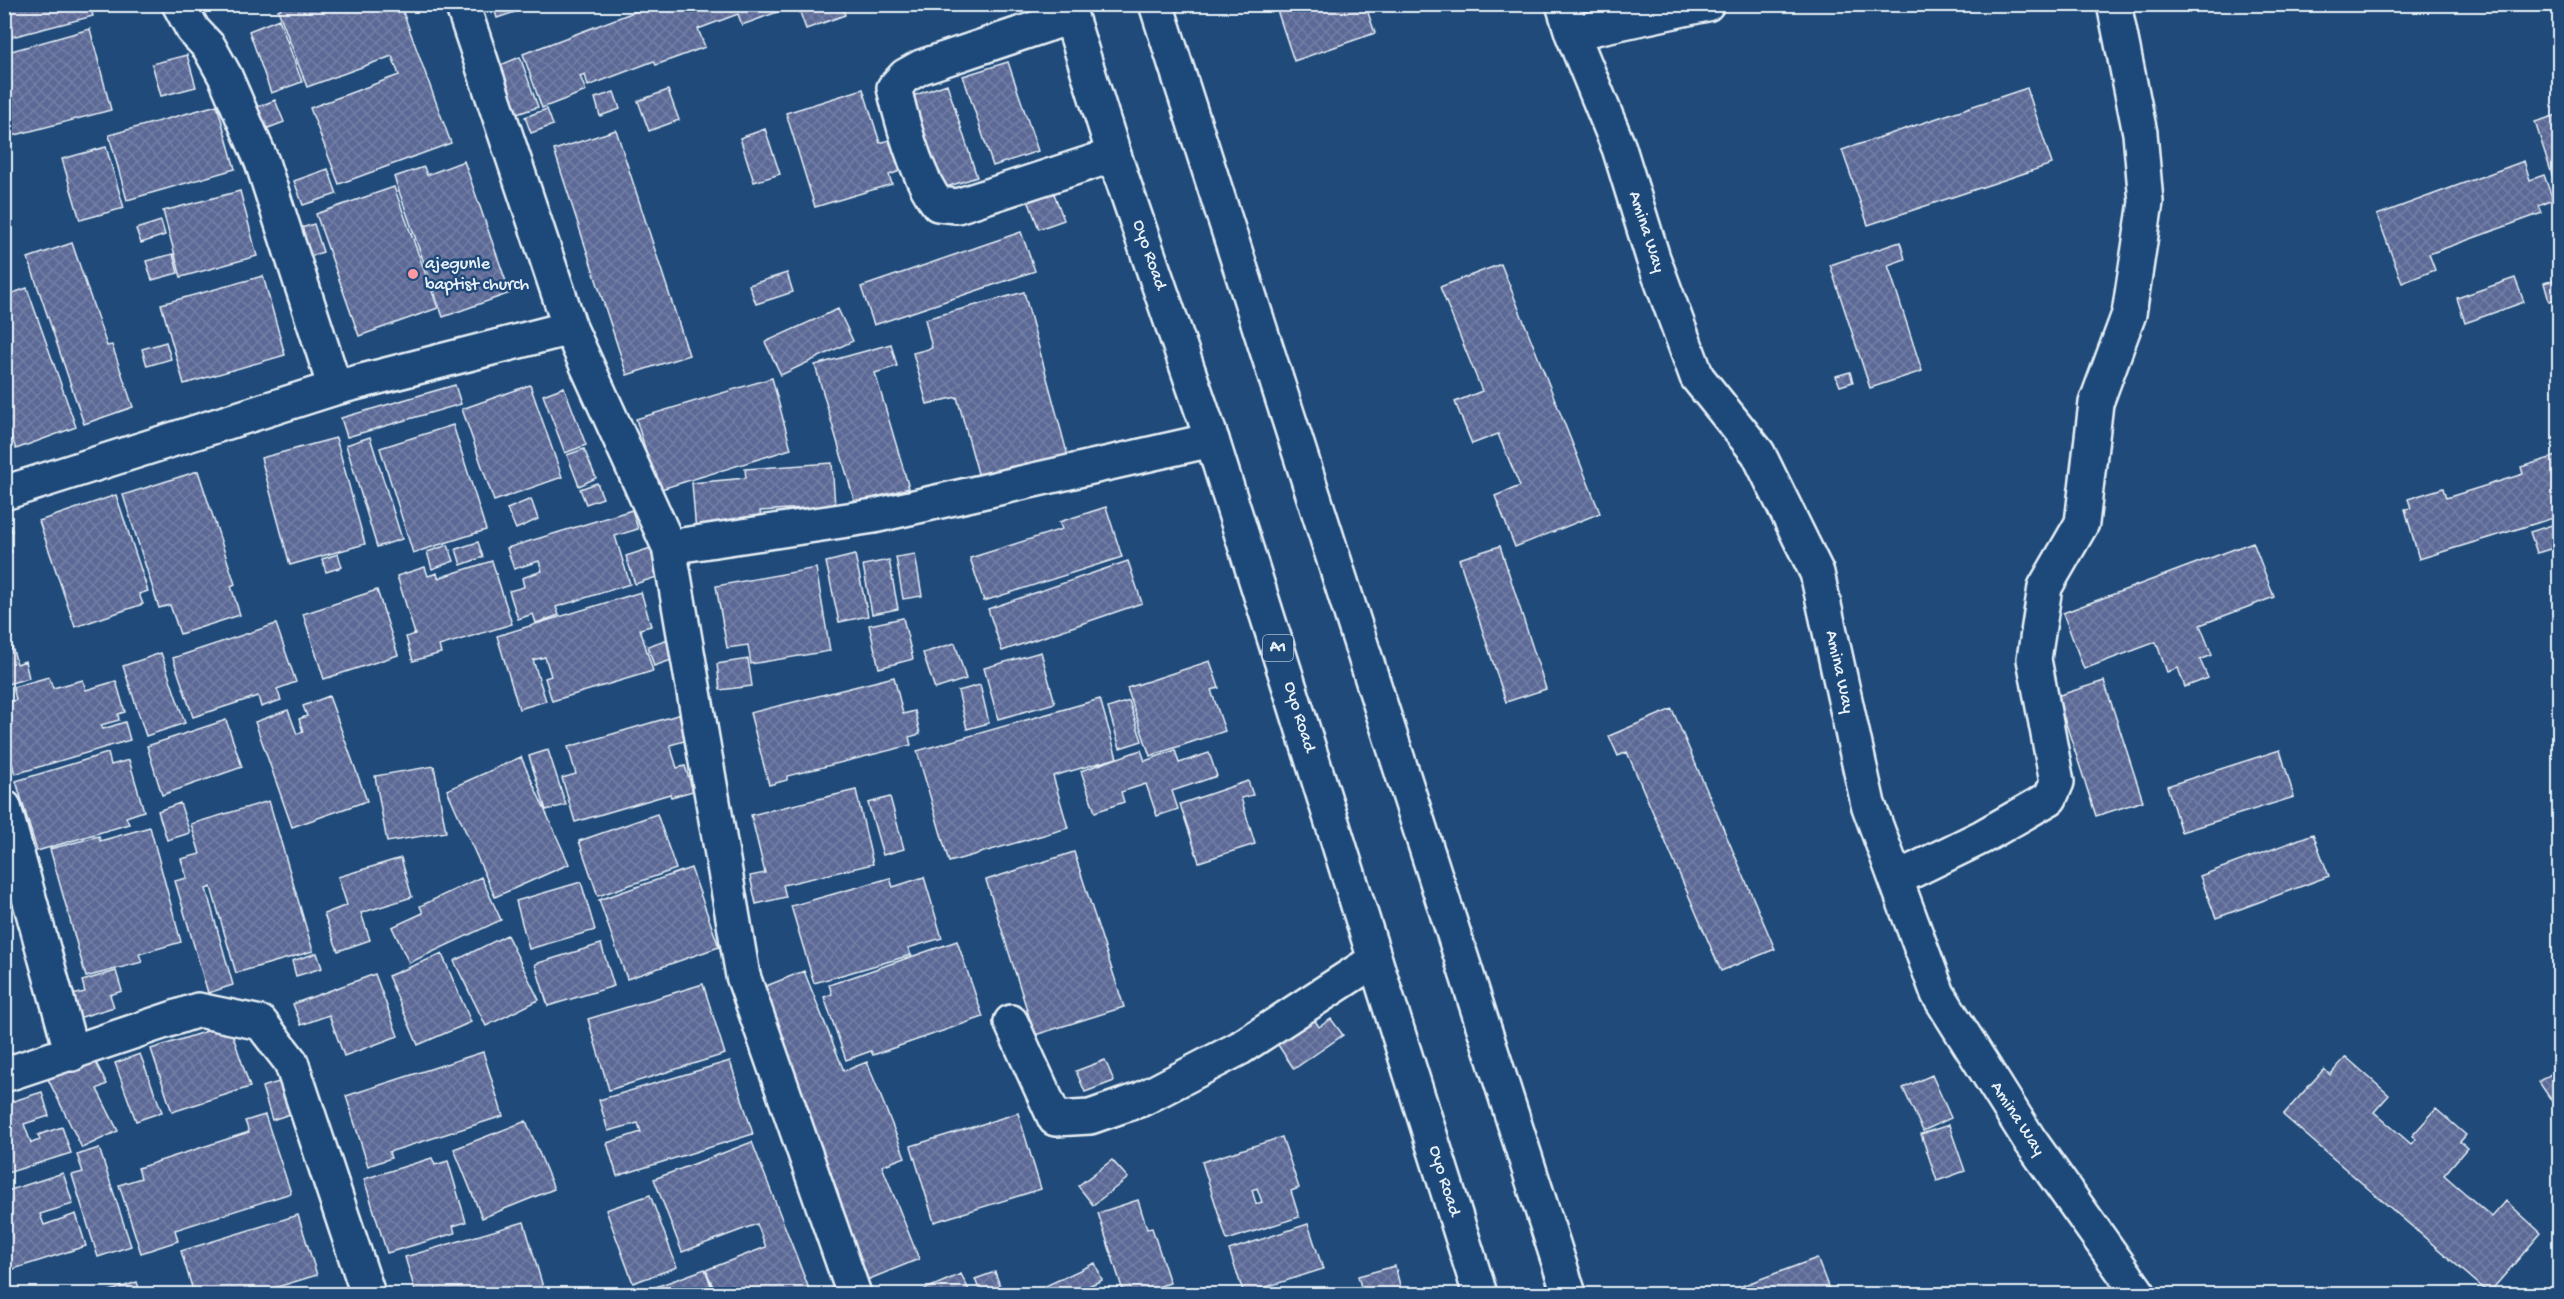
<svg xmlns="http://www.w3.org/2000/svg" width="2564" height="1299" viewBox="0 0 2564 1299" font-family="'Gochi Hand',sans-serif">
	<defs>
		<pattern id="building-cross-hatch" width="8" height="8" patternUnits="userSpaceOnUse" patternTransform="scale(1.5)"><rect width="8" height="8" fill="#5b6996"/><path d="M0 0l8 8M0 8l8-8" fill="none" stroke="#737fa5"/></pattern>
	</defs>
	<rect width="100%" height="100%" fill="#1f4a7a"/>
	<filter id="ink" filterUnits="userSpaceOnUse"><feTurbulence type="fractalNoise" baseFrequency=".0167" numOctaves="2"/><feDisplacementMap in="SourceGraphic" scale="12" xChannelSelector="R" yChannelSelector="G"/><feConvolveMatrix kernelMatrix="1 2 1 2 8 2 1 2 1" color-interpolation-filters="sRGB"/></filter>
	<g filter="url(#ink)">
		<path fill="url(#building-cross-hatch)" stroke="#e8f1f8" stroke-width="1.5" fill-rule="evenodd" d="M4,4H90L93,16L4,39Z
			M292,4H400L451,143L339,184L310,108L399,75L392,56L307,87L278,10Z
			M493,4H538L497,18Z
			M655,4H790L791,7L742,25L738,14L698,29L705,47L656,65L654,61L588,86L585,74L580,76L586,91L542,108L523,54Z
			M797,4H842L845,15L806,29Z
			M1275,4H1365L1375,33L1294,61Z
			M279,19L302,82L271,93L249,31Z
			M90,29L111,110L4,138V53Z
			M187,55L196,87L161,96L152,64Z
			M520,57L538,107L514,115L496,67Z
			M1008,62L1038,151L993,166L963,76Z
			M947,84L977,177L934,191L904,99Z
			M2027,88L2052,164L1868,225L1842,150Z
			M863,89L880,143L889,140L900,171L889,175L892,184L815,207L786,113Z
			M668,90L679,120L649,131L638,101Z
			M614,92L620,109L600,116L595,98Z
			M275,100L284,122L263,130L255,108Z
			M217,105L235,169L127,200L109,135Z
			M547,109L553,125L531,133L525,117Z
			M2560,114V185L2556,187L2535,122Z
			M765,129L780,174L754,182L740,138Z
			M616,130L689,355L627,375L554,150Z
			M106,147L124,208L80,220L62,159Z
			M464,161L510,293L443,317L394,177L424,167L427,175Z
			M2524,161L2530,180L2544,175L2553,200L2539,206L2542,213L2429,254L2435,270L2402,283L2377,215Z
			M328,169L337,194L303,205L294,181Z
			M394,187L438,308L359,336L316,214Z
			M240,191L257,256L181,277L163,211Z
			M1053,191L1064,220L1039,229L1028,200Z
			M161,221L165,235L141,243L136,229Z
			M314,224L323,252L301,259L292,231Z
			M1021,232L1035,271L874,325L861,287Z
			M1900,242L1905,259L1888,265L1922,371L1870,388L1830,265Z
			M72,243L107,346L112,345L133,407L84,424L28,258Z
			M173,254L178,273L152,280L146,261Z
			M1501,264L1600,513L1515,547L1495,496L1520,486L1498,434L1472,444L1455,402L1482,391L1440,287Z
			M787,273L793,292L756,304L749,285Z
			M263,276L285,355L184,384L161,304Z
			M2515,278L2524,302L2465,323L2457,298Z
			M2560,278V298L2549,301L2544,283Z
			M27,288L76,427L16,449L4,416V296Z
			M1024,292L1070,464L982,488L957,397L927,404L913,353L932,348L925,319Z
			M838,309L853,341L781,375L765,342Z
			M166,342L171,359L147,366L142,349Z
			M891,344L897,366L875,373L909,488L855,503L815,365Z
			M1850,372L1853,382L1840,386L1836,376Z
			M772,378L791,449L658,490L636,419Z
			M455,385L461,404L347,437L341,418Z
			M530,385L562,477L494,501L462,409Z
			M564,387L586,445L565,453L543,395Z
			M453,425L486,530L413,553L380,448Z
			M370,437L402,539L377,547L346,445Z
			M336,438L365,544L290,565L261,458Z
			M584,449L596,478L579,486L567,455Z
			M2560,455V516L2419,559L2405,509L2411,508L2408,499L2443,488L2446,498L2523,474L2521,467Z
			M832,463L835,506L760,511L762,528L696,532L692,483L746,478L745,469Z
			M198,471L235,584L231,586L240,615L180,634L170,605L159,608L123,495Z
			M597,483L603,498L586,504L580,489Z
			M116,495L148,591L139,594L143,604L75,627L39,521Z
			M531,499L538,519L516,529L507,509Z
			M1106,507L1122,557L984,601L970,558L1062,529L1059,522Z
			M632,510L638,529L615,536L630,584L556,607L559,615L536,623L533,614L518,619L509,591L524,587L522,578L542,571L539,561L514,569L507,548Z
			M4,515L12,531L4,535Z
			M2555,524L2560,546L2537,553L2530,532Z
			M4,535L12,552L4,556Z
			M478,542L483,557L461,565L456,549Z
			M2253,542L2274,597L2200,625L2212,655L2200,660L2208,678L2185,687L2178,668L2167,672L2156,642L2084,669L2063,613Z
			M448,545L454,561L432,569L427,552Z
			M657,546L666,574L635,584L626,556Z
			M1500,546L1546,689L1506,702L1459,559Z
			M338,554L342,567L326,572L322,559Z
			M915,554L922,596L903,599L896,557Z
			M855,555L868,616L839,622L826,562Z
			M889,560L898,609L872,614L863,565Z
			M492,561L512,624L439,646L441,653L413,661L406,637L415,634L397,576L425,567L428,576L437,573L438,578Z
			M1128,561L1142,603L1002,651L988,609Z
			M816,568L830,651L751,664L748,645L727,648L716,586Z
			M377,590L398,655L324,679L303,614Z
			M641,592L651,626L640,629L653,671L552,701L545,678L551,676L545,657L533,660L546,701L519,709L497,636Z
			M903,618L913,659L879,668L869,625Z
			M4,619L17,664L25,661L29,678L4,685Z
			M276,624L296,682L277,689L281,700L261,707L258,696L193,717L173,658Z
			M671,638L677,658L654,666L648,646Z
			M955,643L966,679L935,689L923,653Z
			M1041,652L1055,703L998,719L984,668Z
			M161,653L185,723L146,736L123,666Z
			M748,659L752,686L720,690L717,664Z
			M1210,661L1219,688L1211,690L1225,731L1150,756L1127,688Z
			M49,677L53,688L83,680L86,690L116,681L125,712L118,714L119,720L101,725L103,729L125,722L130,740L15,774L4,736V703L16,700L13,687Z
			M894,677L903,714L915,711L920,734L909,737L911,745L787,776V780L769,785L750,713Z
			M2104,681L2143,801L2096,816L2057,696Z
			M980,685L989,723L967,729L958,691Z
			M329,696L367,801L292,827L255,722L288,710L297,734L303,732L299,719L307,716L303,706Z
			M1100,699L1117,758L1053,776L1068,828L949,862L917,751Z
			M1129,701L1142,741L1120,748L1108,708Z
			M1672,709L1775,949L1721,971L1627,752L1618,756L1609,736Z
			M688,712L695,738L670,745L677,768L685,766L693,791L671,797L670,794L575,822L562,778L576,774L568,747Z
			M226,720L242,767L162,795L147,746Z
			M548,750L566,805L546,810L529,756Z
			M1141,750L1145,761L1175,750L1179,763L1209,753L1217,776L1172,791L1178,809L1157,816L1146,784L1121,792L1124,802L1095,812L1081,771Z
			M2280,750L2294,797L2181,832L2167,786Z
			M108,753L111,765L129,760L144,811L126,817L129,824L37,851L16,781Z
			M521,757L569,864L495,897L447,790Z
			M434,766L446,832L387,842L375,776Z
			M1248,781L1253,795L1241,798L1255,844L1199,862L1180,804Z
			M856,790L873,864L783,885L786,897L756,904L750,876L765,873L751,815Z
			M890,797L904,849L883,855L868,803Z
			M269,801L313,951L236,973L211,887L206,889L233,985L208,993L175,881L187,878L181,859L200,854L191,824Z
			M180,803L190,833L167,840L158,811Z
			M657,814L676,869L598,896L579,841Z
			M150,827L181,942L139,954L142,962L86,977L50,849L99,836L100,841Z
			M2313,834L2329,876L2216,918L2200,876Z
			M1074,852L1124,1007L1035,1035L986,880Z
			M401,858L412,897L361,913L370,940L338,951L324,914L347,905L338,877Z
			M691,868L719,947L627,979L599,900Z
			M481,877L501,920L409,963L392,927L423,913L420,906Z
			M924,877L942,938L908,948L911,955L814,983L791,906L890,878L893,887Z
			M581,882L595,930L529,949L516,901Z
			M507,935L539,1000L486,1026L454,961Z
			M957,941L983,1017L873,1055L871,1051L846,1060L824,997L832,994L829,985Z
			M601,944L614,986L548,1006L535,964Z
			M317,953L322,968L296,976L292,961Z
			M442,954L471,1022L418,1045L388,976Z
			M116,971L122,991L110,995L114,1007L75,1019L68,996L85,992L82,981Z
			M804,971L844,1071L867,1062L905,1157L882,1166L919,1259L867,1280L751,992Z
			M375,974L398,1036L344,1056L329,1015L301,1025L293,1004Z
			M703,984L725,1054L609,1090L588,1019Z
			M1314,1019L1319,1027L1331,1019L1343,1035L1294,1069L1278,1045Z
			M229,1024L250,1087L172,1112L151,1049Z
			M483,1052L503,1116L389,1152L391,1158L368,1166L346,1096Z
			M140,1054L162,1112L136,1121L115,1063Z
			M92,1055L107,1084L97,1089L118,1131L82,1148L47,1077Z
			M2346,1057L2389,1095L2374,1112L2411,1144L2416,1139L2412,1136L2436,1109L2466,1135L2460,1142L2467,1148L2444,1175L2492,1217L2506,1201L2541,1233L2489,1293L2283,1115L2324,1069L2330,1075Z
			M1105,1060L1114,1081L1085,1092L1076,1071Z
			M730,1061L753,1134L617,1176L607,1143L641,1132L638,1123L608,1131L599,1100Z
			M2560,1068V1113L2539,1082Z
			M1932,1075L1951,1118L1923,1131L1903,1088Z
			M286,1080L296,1112L272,1120L262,1087Z
			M42,1092L49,1116L24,1124L31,1143L40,1140L38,1135L62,1127L71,1153L4,1174V1104Z
			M1018,1113L1041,1189L934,1222L911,1146Z
			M265,1115L291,1193L175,1230L178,1241L141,1253L119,1185L141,1178L138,1168L249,1132L245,1121Z
			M526,1121L554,1189L482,1218L454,1149Z
			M1949,1125L1965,1171L1937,1181L1921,1134Z
			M1282,1137L1299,1188L1291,1191L1299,1217L1227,1240L1202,1162ZM1257,1188L1262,1202L1256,1204L1252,1190Z
			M752,1142L811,1294H716L706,1270L766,1247L757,1224L682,1252L654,1179Z
			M99,1148L131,1246L98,1257L72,1175L83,1172L77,1155Z
			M432,1158L435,1165L448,1161L466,1222L453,1226L455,1233L387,1253L364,1179Z
			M1112,1160L1128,1178L1093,1205L1078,1186Z
			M63,1173L73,1204L40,1214L44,1225L76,1214L86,1246L4,1272V1192Z
			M650,1195L677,1267L633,1283L606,1210Z
			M1138,1200L1147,1229L1152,1228L1170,1283L1136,1294H1124L1098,1213Z
			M298,1215L317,1275L254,1294H194L181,1251Z
			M524,1222L545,1294H416L405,1257Z
			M1308,1224L1323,1269L1244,1294L1229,1250Z
			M1817,1258L1831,1294H1742L1739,1287Z
			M1095,1263L1102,1280L1071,1294H1040L1037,1290Z
			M1395,1266L1402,1293L1363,1294L1358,1276Z
			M705,1269L714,1294H643L642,1292Z
			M995,1272L1003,1294H981L975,1279Z
			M961,1274L971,1294H914Z
			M137,1282L141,1294H101Z
			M322,1290L323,1294H307Z"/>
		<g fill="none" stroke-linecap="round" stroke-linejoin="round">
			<g stroke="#e8f1f8" stroke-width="38">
				<path id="minor" d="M179,4L193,30L209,47L225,76L262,162L335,388
					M462,4L570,328L669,547L743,976L854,1294
					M1563,4L1572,33L1619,148L1653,258L1697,377L1758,453L1817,573L1868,804L1938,994L2029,1139L2139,1294
					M1070,17L921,67L905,76L894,88C902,122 917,178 938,204L957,206L1114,155
					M1572,33L1707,4
					M4,493L335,388L570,328
					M669,547L874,516L1212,440
					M4,807L72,1054
					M1896,879L1982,837L2050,798L2057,782L2034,659L2045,587L2082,523L2096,403L2129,314L2146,202L2140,133L2114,4
					M1011,1022L1055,1119L1090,1117L1142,1099L1240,1048L1375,960
					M4,1075L198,1010L261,1023L291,1062L368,1294"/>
			</g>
			<g stroke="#e8f1f8" stroke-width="38">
				<path id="highway" d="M1067,4L1114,155L1212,440L1480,1294
					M1156,4L1569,1294"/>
			</g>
			<use href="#minor" stroke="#1f4a7a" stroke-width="33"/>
			<use href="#highway" stroke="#1f4a7a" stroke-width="33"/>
		</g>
	</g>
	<circle fill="#ff9aa2" stroke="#1f4a7a" stroke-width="2" cx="413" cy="274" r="6"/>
	<g text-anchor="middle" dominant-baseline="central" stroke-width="5" stroke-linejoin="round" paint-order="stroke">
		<rect fill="#1f4a7a" stroke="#acbfd2" stroke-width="1.5" x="1263" y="635" width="30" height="26" rx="4.5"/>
		<g font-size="16" font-weight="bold" fill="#e8f1f8">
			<text x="1278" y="648">A1</text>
		</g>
		<g font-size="18" fill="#e8f1f8" stroke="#1f4a7a">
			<text transform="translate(1646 232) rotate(72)">Amina Way</text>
			<text transform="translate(1149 255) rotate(71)">Oyo Road</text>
			<text transform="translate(1839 672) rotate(78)">Amina Way</text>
			<text transform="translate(1299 717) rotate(73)">Oyo Road</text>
			<text transform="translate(2017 1119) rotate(57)">Amina Way</text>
			<text transform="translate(1444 1181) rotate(73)">Oyo Road</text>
		</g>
		<g font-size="18" fill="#e8f1f8" stroke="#1f4a7a" text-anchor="start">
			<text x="425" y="264">ajegunle<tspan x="425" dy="21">baptist church</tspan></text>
		</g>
	</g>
	<rect width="2564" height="1299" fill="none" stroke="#1f4a7a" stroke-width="24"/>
	<rect x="12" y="12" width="2540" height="1275" fill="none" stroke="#e8f1f8" stroke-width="2" filter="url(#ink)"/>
</svg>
